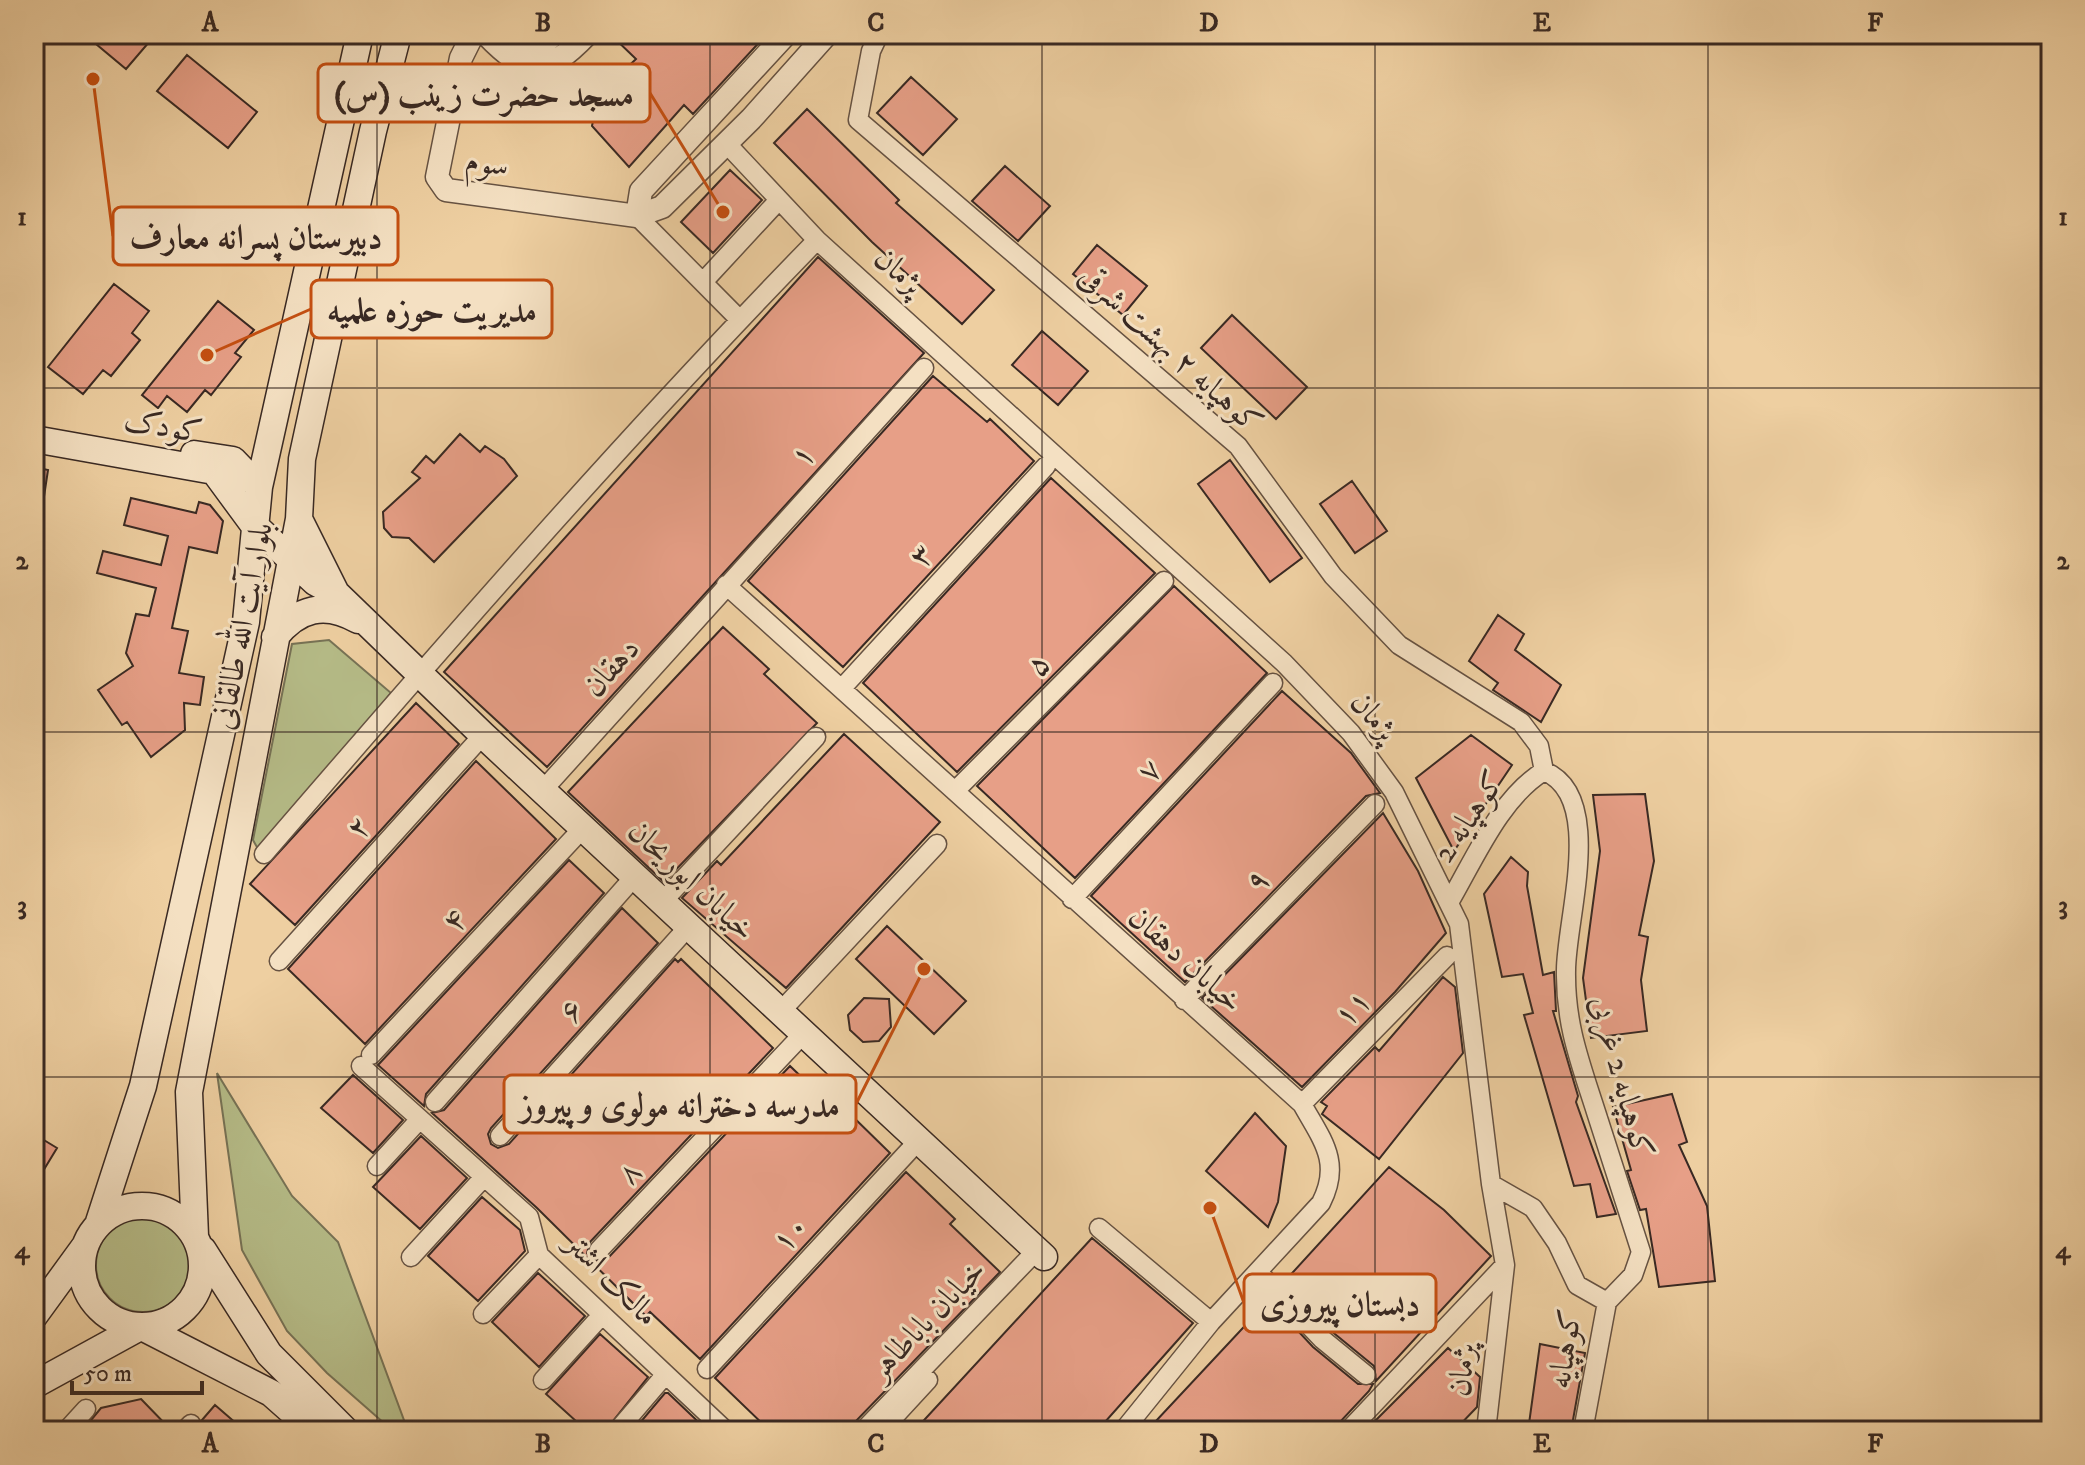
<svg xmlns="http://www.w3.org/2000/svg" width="2085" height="1465" viewBox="0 0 2085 1465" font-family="'IM FELL DW Pica',Amiri,serif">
	<rect width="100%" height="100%" fill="#eecfa1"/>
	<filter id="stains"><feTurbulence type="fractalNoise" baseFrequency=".0025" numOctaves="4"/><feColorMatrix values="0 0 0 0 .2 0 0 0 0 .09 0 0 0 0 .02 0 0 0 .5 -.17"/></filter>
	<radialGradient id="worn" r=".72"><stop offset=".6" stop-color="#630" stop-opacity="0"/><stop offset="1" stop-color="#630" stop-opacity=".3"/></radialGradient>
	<path fill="#b5bb87" stroke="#777255" stroke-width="2" d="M329,640L391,693L265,847L258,849L253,840L292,644Z
		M217,1073L292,1196L338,1242L408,1431H393L327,1373L287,1331L242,1250Z
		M96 1265a47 47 0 1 1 94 0a47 47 0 1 1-94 0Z"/>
	<path fill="#e79f87" stroke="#392923" stroke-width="2" d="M84,34H156L126,69Z
		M610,34H767L693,114L684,105L629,167L592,126L594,116L602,108L593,100L636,59Z
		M187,55L257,112L228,148L157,91Z
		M911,77L957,119L923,155L877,113Z
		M807,109L899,200L896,203L994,290L962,324L872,242L774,143Z
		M1005,166L1050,206L1018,241L972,201Z
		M730,170L762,200L713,253L681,222Z
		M1097,245L1147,286L1123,315L1073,274Z
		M818,257L924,353L547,767L444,672Z
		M114,284L149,311L132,333L140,340L111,376L103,370L83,394L48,367Z
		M218,301L254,330L235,353L241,357L211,395L205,390L187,412L167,396L158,408L142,395Z
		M1232,315L1307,387L1276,419L1201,348Z
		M1042,331L1088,371L1058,405L1012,365Z
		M933,376L987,422L990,419L1034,461L843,667L748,581Z
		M460,434L480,452L485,446L504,459L517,476L434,562L409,538L392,537L384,528L383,512L420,478L412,472L426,456L434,463Z
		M1230,460L1302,558L1270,582L1198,484Z
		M34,467L48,470L42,510L34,509Z
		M1051,478L1155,573L957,772L863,683Z
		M1352,481L1387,531L1355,553L1320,504Z
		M131,498L196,513L199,502L210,505L223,521L217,553L189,547L172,628L188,631L179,673L204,677L200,705L184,703L185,730L151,757L127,722L122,725L98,690L133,666L126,653L136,614L149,616L156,588L97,573L103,551L161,565L168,536L124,525Z
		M1174,586L1267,673L1075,878L977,786Z
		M1498,615L1524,634L1515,650L1561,685L1541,722L1493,690L1498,683L1469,661Z
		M723,627L769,669L764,674L817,723L664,882L568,792Z
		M1282,691L1351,753L1380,793L1366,796L1185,982L1091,896Z
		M416,703L459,744L295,925L250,884Z
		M844,734L940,822L786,988L682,898L717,861L721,865Z
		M1471,735L1512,765L1454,851L1416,778Z
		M476,761L556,839L365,1044L288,969Z
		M1645,794L1654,861L1639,935L1648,937L1641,980L1647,1031L1591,1038L1583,978L1600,851L1593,795Z
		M1383,813L1418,871L1446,933L1395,992L1302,1087L1202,998Z
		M1511,857L1528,872L1527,886L1543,975L1554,972L1556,1011H1553L1578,1096L1576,1102L1616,1214L1597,1217L1590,1184L1574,1186L1524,1015L1533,1013L1523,974L1502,977L1484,894Z
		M569,860L604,893L426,1094L424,1106L378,1065Z
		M622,908L658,943L491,1128L488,1134L491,1144L498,1148L509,1144L675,959L678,962L681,959L773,1048L590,1242L587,1253L591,1259L602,1262L608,1258L790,1066L842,1116L847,1111L890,1153L700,1359L650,1312L646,1316L537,1208L432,1113L444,1110Z
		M887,926L966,1001L934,1034L856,959Z
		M1443,977L1455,987L1463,1053L1379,1159L1322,1114L1327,1106L1321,1102L1375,1047L1379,1051Z
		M864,998L889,999L891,1027L879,1041L863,1042L850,1030L848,1015Z
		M353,1075L403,1120L373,1153L321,1108Z
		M1672,1094L1687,1142L1679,1145L1707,1206L1715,1281L1659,1287L1646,1209L1640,1210L1627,1171L1631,1170L1613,1107Z
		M1255,1113L1286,1146L1278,1202L1268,1227L1206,1171Z
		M34,1134L57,1148L34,1186Z
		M421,1136L467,1178L420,1229L373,1187Z
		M1389,1167L1444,1210L1491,1256L1376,1381L1374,1366L1330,1330L1284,1282Z
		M906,1172L955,1219L950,1224L1000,1272L854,1423L851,1431H770L715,1378Z
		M482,1197L520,1230L525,1251L478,1301L428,1256Z
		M1092,1238L1193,1323L1097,1431H914Z
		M538,1273L585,1316L539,1367L492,1322Z
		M1269,1300L1313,1347L1358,1384H1373L1369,1391L1339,1423L1336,1431H1164L1155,1422Z
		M600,1334L648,1377L605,1431H587L546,1394Z
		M1540,1344L1585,1353L1571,1431H1528Z
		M1448,1348L1480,1377L1477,1407L1454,1431H1365Z
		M665,1393H668L708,1431H633Z
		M141,1399L172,1431H82L101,1408Z
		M215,1405L245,1431H200L202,1420Z"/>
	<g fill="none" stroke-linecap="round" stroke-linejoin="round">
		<g stroke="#665242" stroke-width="21">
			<path id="minor" d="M879,34L871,51L858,120L1238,446L1333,576L1399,645L1521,722L1539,746L1544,771
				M726,143L817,240L1284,663L1351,733L1394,792L1459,924L1491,1184L1505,1265L1486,1431
				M637,216L739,319
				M703,282L778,201
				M726,585L1302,1104C1322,1140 1342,1162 1321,1203L1211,1322L1123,1431
				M843,687L1046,466
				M1544,771C1606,796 1566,919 1566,970C1565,1024 1580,1062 1596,1112C1611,1159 1626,1205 1641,1252L1633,1275L1607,1302
				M543,790L924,368
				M956,790L1164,581
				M264,854C444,645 625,437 817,240
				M1072,899L1273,683
				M663,901L816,737
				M1450,901C1475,858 1501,797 1544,771
				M279,961L483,735
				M1184,1000L1375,804
				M781,1011L937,844
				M371,1055L583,828
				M361,1066L529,1217L539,1255L726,1431
				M435,1102L635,876
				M1302,1104L1447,956
				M500,1136L689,926
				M377,1166L420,1119
				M1491,1184L1533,1208L1557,1243L1577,1285L1607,1302L1583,1431
				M1099,1228L1211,1322
				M599,1250L804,1033
				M411,1257L484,1177
				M1258,1272L1322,1339L1366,1375
				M483,1314L539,1255
				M707,1369L919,1140
				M543,1380L601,1316
				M66,1431L86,1409
				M184,1431L191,1424
				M617,1431L665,1375
				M863,1431L1037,1250
				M881,1431L928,1380
				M1348,1431L1505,1265"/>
		</g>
		<g stroke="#665242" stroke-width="25">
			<path id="tertiary" d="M473,34L461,58L437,177L446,190L637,216L662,207L751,119L827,34
				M486,34C527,77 546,77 587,34
				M504,34C522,51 537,52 554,34
				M637,216L641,191L786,34"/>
		</g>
		<g stroke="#392923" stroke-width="29">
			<path id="secondary" d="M34,439L214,471L253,524L315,582L337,594L483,735L1044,1257
				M194,454L233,460L259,487
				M299,519L335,591
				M275,637C298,608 325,601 358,620
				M82 1266a60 60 0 1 1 120 0a60 60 0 1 1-120 0Z
				M98,1225L143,1086L246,622L259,487L360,34
				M195,1236L189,1092L299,519L302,459L373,131L398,34
				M203,1250L269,1354L346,1431
				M34,1316L85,1246
				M144,1328L271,1393L314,1431
				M34,1385L138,1328"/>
		</g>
		<use href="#minor" stroke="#f4e0c2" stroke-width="18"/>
		<use href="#tertiary" stroke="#f4e0c2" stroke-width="22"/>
		<use href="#secondary" stroke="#f4e0c2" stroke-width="26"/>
	</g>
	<path fill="none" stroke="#392923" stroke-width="2" stroke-opacity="0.55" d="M377,34V1431M710,34V1431M1042,34V1431M1375,34V1431M1708,34V1431M34,388H2051M34,732H2051M34,1077H2051"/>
	<g text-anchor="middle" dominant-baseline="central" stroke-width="6" stroke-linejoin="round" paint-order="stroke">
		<g font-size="32" fill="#392923" stroke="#f4e0c2">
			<text transform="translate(487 164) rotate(8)">سوم</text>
			<text transform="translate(898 272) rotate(42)">پژمان</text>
			<text transform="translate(1170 350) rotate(42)">کوهپایه ۲ بهشت شرقی</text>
			<text transform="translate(163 427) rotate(10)">کودک</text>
			<text transform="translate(803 456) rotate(-48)">۱</text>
			<text transform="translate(922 556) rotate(-47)">۳</text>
			<text transform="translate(243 626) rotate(-79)">بلوار آیت الله طالقانی</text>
			<text transform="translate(1039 665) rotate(-45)">۵</text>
			<text transform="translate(612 668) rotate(-48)">دهقان</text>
			<text transform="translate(1373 717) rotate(50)">پژمان</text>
			<text transform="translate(1150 771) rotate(-47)">۷</text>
			<text transform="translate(1470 817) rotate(-56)">کوهپایه 2</text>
			<text transform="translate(359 828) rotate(-48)">۲</text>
			<text transform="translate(691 881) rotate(43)">خیابان ابوریحان</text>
			<text transform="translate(1258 881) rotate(-46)">۹</text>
			<text transform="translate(455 921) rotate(-47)">۴</text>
			<text transform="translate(1185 960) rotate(42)">خیابان دهقان</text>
			<text transform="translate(1353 1009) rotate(-45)">۱۱</text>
			<text transform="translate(572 1011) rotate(-48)">۶</text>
			<text transform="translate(1621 1077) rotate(75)">کوهپایه 2 غربی</text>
			<text transform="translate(630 1173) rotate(-47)">۸</text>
			<text transform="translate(791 1234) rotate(-47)">۱۰</text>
			<text transform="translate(611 1280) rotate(45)">مالک اشتر</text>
			<text transform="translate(928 1320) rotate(-46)">خیابان باباطاهر</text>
			<text transform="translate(1566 1349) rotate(-81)">کوهپایه</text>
			<text transform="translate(1463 1370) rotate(-83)">پژمان</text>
		</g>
	</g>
	<path fill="none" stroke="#c54f11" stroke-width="3" d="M723 212L650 93M93 79L113 236M207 355L311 309M924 969L856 1104M1210 1208L1244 1303"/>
	<g fill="#c54f11" stroke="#f4e0c2" stroke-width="3">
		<circle cx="723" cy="212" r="8"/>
		<circle cx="93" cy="79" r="8"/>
		<circle cx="207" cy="355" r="8"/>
		<circle cx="924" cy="969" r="8"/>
		<circle cx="1210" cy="1208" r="8"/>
	</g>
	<g fill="#f4e0c2" stroke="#c54f11" stroke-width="3">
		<rect x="318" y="64" width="332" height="58" rx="8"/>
		<rect x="113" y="207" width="285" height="58" rx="8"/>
		<rect x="311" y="280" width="241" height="58" rx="8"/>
		<rect x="504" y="1075" width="352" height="58" rx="8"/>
		<rect x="1244" y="1274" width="192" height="58" rx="8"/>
	</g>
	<g font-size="34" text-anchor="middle" font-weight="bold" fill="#392923">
		<text x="484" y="105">مسجد حضرت زینب (س)</text>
		<text x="256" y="248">دبیرستان پسرانه معارف</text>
		<text x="432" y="321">مدیریت حوزه علمیه</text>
		<text x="680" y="1116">مدرسه دخترانه مولوی و پیروز</text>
		<text x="1340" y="1315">دبستان پیروزی</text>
	</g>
	<rect width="2085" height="1465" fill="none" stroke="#eecfa1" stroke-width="88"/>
	<path d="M72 1381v12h130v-12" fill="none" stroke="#392923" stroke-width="4"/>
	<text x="84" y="1381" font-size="24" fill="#392923" stroke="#f4e0c2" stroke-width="6" paint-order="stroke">50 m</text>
	<rect x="44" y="44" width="1997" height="1377" fill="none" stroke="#392923" stroke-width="3"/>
	<g font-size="26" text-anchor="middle" font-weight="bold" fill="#392923">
		<text x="210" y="31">A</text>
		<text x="543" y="31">B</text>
		<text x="876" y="31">C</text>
		<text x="1209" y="31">D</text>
		<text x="1542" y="31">E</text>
		<text x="1875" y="31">F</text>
		<text x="22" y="225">1</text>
		<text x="2063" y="225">1</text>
		<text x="22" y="569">2</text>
		<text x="2063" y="569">2</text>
		<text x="22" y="914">3</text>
		<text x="2063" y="914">3</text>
		<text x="22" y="1258">4</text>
		<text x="2063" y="1258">4</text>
		<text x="210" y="1452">A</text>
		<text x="543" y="1452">B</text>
		<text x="876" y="1452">C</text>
		<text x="1209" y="1452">D</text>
		<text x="1542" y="1452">E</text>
		<text x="1875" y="1452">F</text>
	</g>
	<rect width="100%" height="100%" filter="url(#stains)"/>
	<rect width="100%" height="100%" fill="url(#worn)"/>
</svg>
